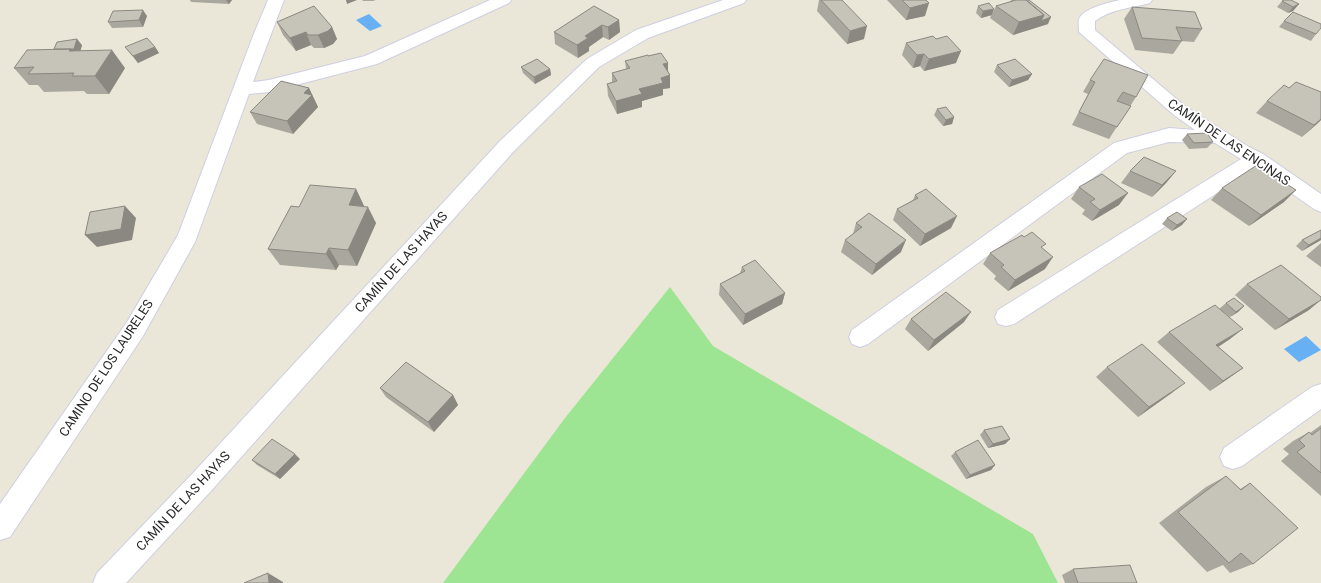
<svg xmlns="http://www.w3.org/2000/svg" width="1321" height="583" viewBox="0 0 1321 583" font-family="Roboto,sans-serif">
	<rect width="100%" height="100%" fill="#ebe7d8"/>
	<path fill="#9de592" d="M670,287L713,346L1033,534L1058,583H443L565,418Z"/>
	<path fill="#66b0f3" d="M369,14L382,26L370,31L356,20Z
		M1306,336L1321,350L1299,362L1284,349Z"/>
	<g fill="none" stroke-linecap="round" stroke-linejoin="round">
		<g stroke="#cecee2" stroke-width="2">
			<path id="minor" d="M268,0H284L253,82L269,80L365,56L490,0H511L509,3L377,64L269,92L249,94L195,242L143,336L10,537L0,540V504L127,322L178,235L253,36Z
				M723,0H746L744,3L648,38L599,67L514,151L211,491L126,583H93L97,573L193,473L500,141L587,59L636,30Z
				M1120,0H1152L1150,3C1131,8 1111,9 1095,21V30L1186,107L1249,147L1263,154L1321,194V212L1314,209L1256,168L1014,324L1006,326L998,324L995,317L998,310L1241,159L1215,143L1169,142L1127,153L868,344L860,347L852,344L849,337L852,330L1114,143L1169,128L1195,130L1174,115L1079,32C1079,28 1078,22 1079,19C1082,9 1110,2 1120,0Z
				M1321,384V409L1242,466L1233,469L1224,466L1220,457L1224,448L1312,387Z"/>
		</g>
		<use href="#minor" fill="#fff" fill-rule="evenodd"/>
	</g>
	<path fill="#aaa89e" d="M190,0H232L229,4L191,2Z
		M362,0H376L373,1H363Z
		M819,0H842L864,39L847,44L817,11Z
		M887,0H926L925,16L906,20Z
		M1011,0H1029L1048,24L1013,35L990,18L996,6L1011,2Z
		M1282,1L1299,4L1293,11L1288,13L1277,7Z
		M978,6L992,15L981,18L976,13Z
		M1132,7L1202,29L1194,42L1181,41H1182L1173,54L1135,50L1124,19Z
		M147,16L143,27L112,28L108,22Z
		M619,20L620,32L609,40L603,37L589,47V51L578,58L555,44L554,32Z
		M1284,21L1316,34L1311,41L1279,27Z
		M277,22L332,27L337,39L333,44L324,48H314L311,45L296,51L283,35Z
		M906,43L956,63L924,71L920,66L913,68L902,55Z
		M82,45L80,51L125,68L109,94H87L84,91L44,92L38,85H29L14,68L54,49Z
		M125,47H155L159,53L138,63Z
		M648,56L668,63V71L670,75V88L663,89V95L642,101V107L617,114L608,96L607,84L612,82V73L626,69L625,61Z
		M997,65L1032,74L1028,80L1009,87L994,72Z
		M521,67L550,69L551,75L535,84L523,73Z
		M1090,80L1136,97L1109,139L1072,125L1088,94L1083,92Z
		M309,88L318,107L293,134L257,124L250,112Z
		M1289,88L1321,92V120L1302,137L1256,113L1267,101Z
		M937,109L954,117L952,124L943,126L934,115Z
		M1187,134L1213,142L1207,148L1189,149L1182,140Z
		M1130,171H1176L1166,183L1152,197L1121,183Z
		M1079,187L1119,205L1092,221L1082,214L1085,210L1071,199Z
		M1222,188L1284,202L1249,226L1211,200Z
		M356,189L364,206L376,223L357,266L339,265L336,270L280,265L268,249L299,207Z
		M915,195L951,228L920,246L893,220L897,209L913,200Z
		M1167,218L1182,225L1172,231L1162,224Z
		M856,223L901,252L872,275L841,252L845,240L853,234Z
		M1321,230V240L1302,251L1296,246L1302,240Z
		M1321,243V267L1306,256Z
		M1043,249L1045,269L1008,291L994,279L996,276L983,264L990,253Z
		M742,267L785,293L782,304L743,325L719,295L720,284L740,273Z
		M1247,284L1309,310L1275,330L1235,295Z
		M1226,303L1244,306L1238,312L1230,317L1219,309Z
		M911,319L964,322L928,351L905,329Z
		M1169,332L1230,339L1218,347L1243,368L1229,378L1210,391L1157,342Z
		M1107,367L1173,392L1138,417L1096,377Z
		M380,388L453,395L458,405L434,432L386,397Z
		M1321,425V496L1281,461L1289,454L1283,449L1293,441L1309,432L1310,433Z
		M984,430L1010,439L1005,444L988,448L980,435Z
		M955,452L995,465L991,470L966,479L951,456Z
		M300,459L280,479L257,465L252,460Z
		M1226,476L1240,489L1250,483L1253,564L1230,573L1223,565L1207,572L1159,523L1206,487Z
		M1073,569L1137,583H1065L1062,575Z"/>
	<path fill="#8b8881" d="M226,0H232L229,4Z
		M346,0H357L347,4Z
		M929,3L925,16L906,20L910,8Z
		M1299,4L1293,11L1288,13L1293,7Z
		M994,9L992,15L981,18L983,11Z
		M143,10L147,16L143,27L139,20Z
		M1044,15L1051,17L1048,24L1013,35L1019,22Z
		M619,20L620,32L609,40L608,27Z
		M602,25L603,37L589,47V51L578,58L577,45L585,36Z
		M867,26L864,39L847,44L850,31Z
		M332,27L337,39L333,44L324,48L318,35Z
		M306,32L311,45L296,51L290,38Z
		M77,39L82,45L79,56L59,58Z
		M155,47L159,53L138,63L133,56Z
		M112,50L125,68L109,94L95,76Z
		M961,51L956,63L924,71L929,59Z
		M924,54L920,66L913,68L917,55Z
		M668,63V76L663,64Z
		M550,69L551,75L535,84L534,77Z
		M1032,74L1028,80L1009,87L1012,80Z
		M670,75V88L663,89V95L642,101V107L617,114L616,101L661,78Z
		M309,88L318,107L293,134L287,121L304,93Z
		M954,117L952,124L943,126L946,120Z
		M1321,119V120L1317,124L1302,137Z
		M1176,171L1166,183L1152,197L1162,185Z
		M356,189L364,206L349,205Z
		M1296,190L1284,202L1249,226L1261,215Z
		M1128,193L1119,205L1092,221L1100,210Z
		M125,206L136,218L132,240L97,247L85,235Z
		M368,207L376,223L357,266L348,250Z
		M957,216L951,228L920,246L925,234Z
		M1187,219L1182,225L1172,231L1177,225Z
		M1321,238V240L1302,251L1309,245Z
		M906,240L901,252L872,275L876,264Z
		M329,248L339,265L336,270L326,254Z
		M1053,257L1045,269L1008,291L1015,280Z
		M785,293L782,304L743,325L745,314Z
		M1321,300L1309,310L1275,330L1289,319Z
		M1244,306L1238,312L1230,317L1236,312Z
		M971,312L964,322L928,351L934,340Z
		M1243,329L1230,339L1204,356L1216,345Z
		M1243,368L1229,378L1210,391L1223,381Z
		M1185,383L1173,392L1138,417L1149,407Z
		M453,395L458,405L434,432L428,422Z
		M1010,439L1005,444L988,448L993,444Z
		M295,454L300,459L280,479L275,474Z
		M995,465L991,470L966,479L970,475Z
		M268,573L283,582V583H269Z"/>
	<path fill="#c6c3b8" stroke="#8b8881" d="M821,0H842L867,26L850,31Z
		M902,0H926L929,3L910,8Z
		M1016,0H1026L1044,15L1019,22L996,6Z
		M1026,0H1029L1051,17L1041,21L1044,15Z
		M1284,0H1291L1299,4L1293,7L1282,1Z
		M989,3L994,9L983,11L978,6Z
		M314,6L332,27L328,31L318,35H308L306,32L290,38L277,22Z
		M594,6L619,20L608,27L602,25L585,36L588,38L577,45L554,32Z
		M1132,7L1195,12L1202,29L1176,27L1182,41L1142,38Z
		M143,10L139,20L108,22L113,11Z
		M1293,12L1321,24V28L1316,34L1284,21Z
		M933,36L936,39L947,36L961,51L929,59L924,54L917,55L906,43Z
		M147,38L155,47L133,56L125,47Z
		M77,39L74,49H54L57,42Z
		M71,49L69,51L112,50L95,76H72L74,73L28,74L34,67L14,68L27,50Z
		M661,53L668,63L663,64L670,75L661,78L663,83L639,89L642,94L616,101L607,84L617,81L612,73L630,68L625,61L648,55V56Z
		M537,59L550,69L534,77L521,67Z
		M1015,59L1032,74L1012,80L997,65Z
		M1104,59L1148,75L1136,97L1123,92L1117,101L1131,106L1117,127L1079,112L1095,82L1090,80Z
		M281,81L309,88L304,93L312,95L287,121L250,112Z
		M1296,82L1321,92V119L1314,125L1267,101L1284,85L1289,88Z
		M946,107L954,117L946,120L937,109Z
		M1207,133L1213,142L1194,143L1187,134Z
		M1144,157L1176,171L1162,185L1130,171Z
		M1257,165L1296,190L1261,215L1222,188Z
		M1102,174L1128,193L1100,210L1090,202L1095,199L1079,187Z
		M310,185L356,189L349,205L368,207L348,250L329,248L326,254L268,249L291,206L299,207Z
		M926,189L957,216L925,234L897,209L918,198L915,195Z
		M125,206L121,229L85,235L90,212Z
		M1177,212L1187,219L1177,225L1167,218Z
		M869,213L906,240L876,264L845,240L862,227L856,223Z
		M1321,230V238L1309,245L1302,240Z
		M1032,232L1046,244L1041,247L1053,257L1015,280L1001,267L1004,265L990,253L1022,235L1024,237Z
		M755,260L785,293L745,314L720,284L745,271L742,267Z
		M1281,265L1321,297V300L1289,319L1247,284Z
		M946,292L971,312L934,340L911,319Z
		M1234,298L1244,306L1236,312L1226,303Z
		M1215,305L1243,329L1216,345L1243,368L1223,381L1169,332Z
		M1142,344L1185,383L1149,407L1107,367Z
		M406,362L453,395L428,422L380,388Z
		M1002,426L1010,439L993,444L984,430Z
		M1321,428V473L1297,452L1305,446L1299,440L1309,432L1312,435Z
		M272,439L295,454L275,474L252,460Z
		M978,440L995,465L970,475L955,452Z
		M1226,476L1241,490L1250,483L1298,528L1253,564L1241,553L1229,563L1178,512Z
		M1130,565L1137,583H1078L1073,569Z
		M268,573L269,583H244Z"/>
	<g text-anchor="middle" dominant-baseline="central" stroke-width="3.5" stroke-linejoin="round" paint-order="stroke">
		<g font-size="13" fill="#282828" stroke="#fff">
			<text transform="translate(1229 142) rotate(34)">CAMÍN DE LAS ENCINAS</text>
			<text transform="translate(401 262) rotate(-48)">CAMÍN DE LAS HAYAS</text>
			<text transform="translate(106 368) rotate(-57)">CAMINO DE LOS LAURELES</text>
			<text transform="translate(183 501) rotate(-47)">CAMÍN DE LAS HAYAS</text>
		</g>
	</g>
</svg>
